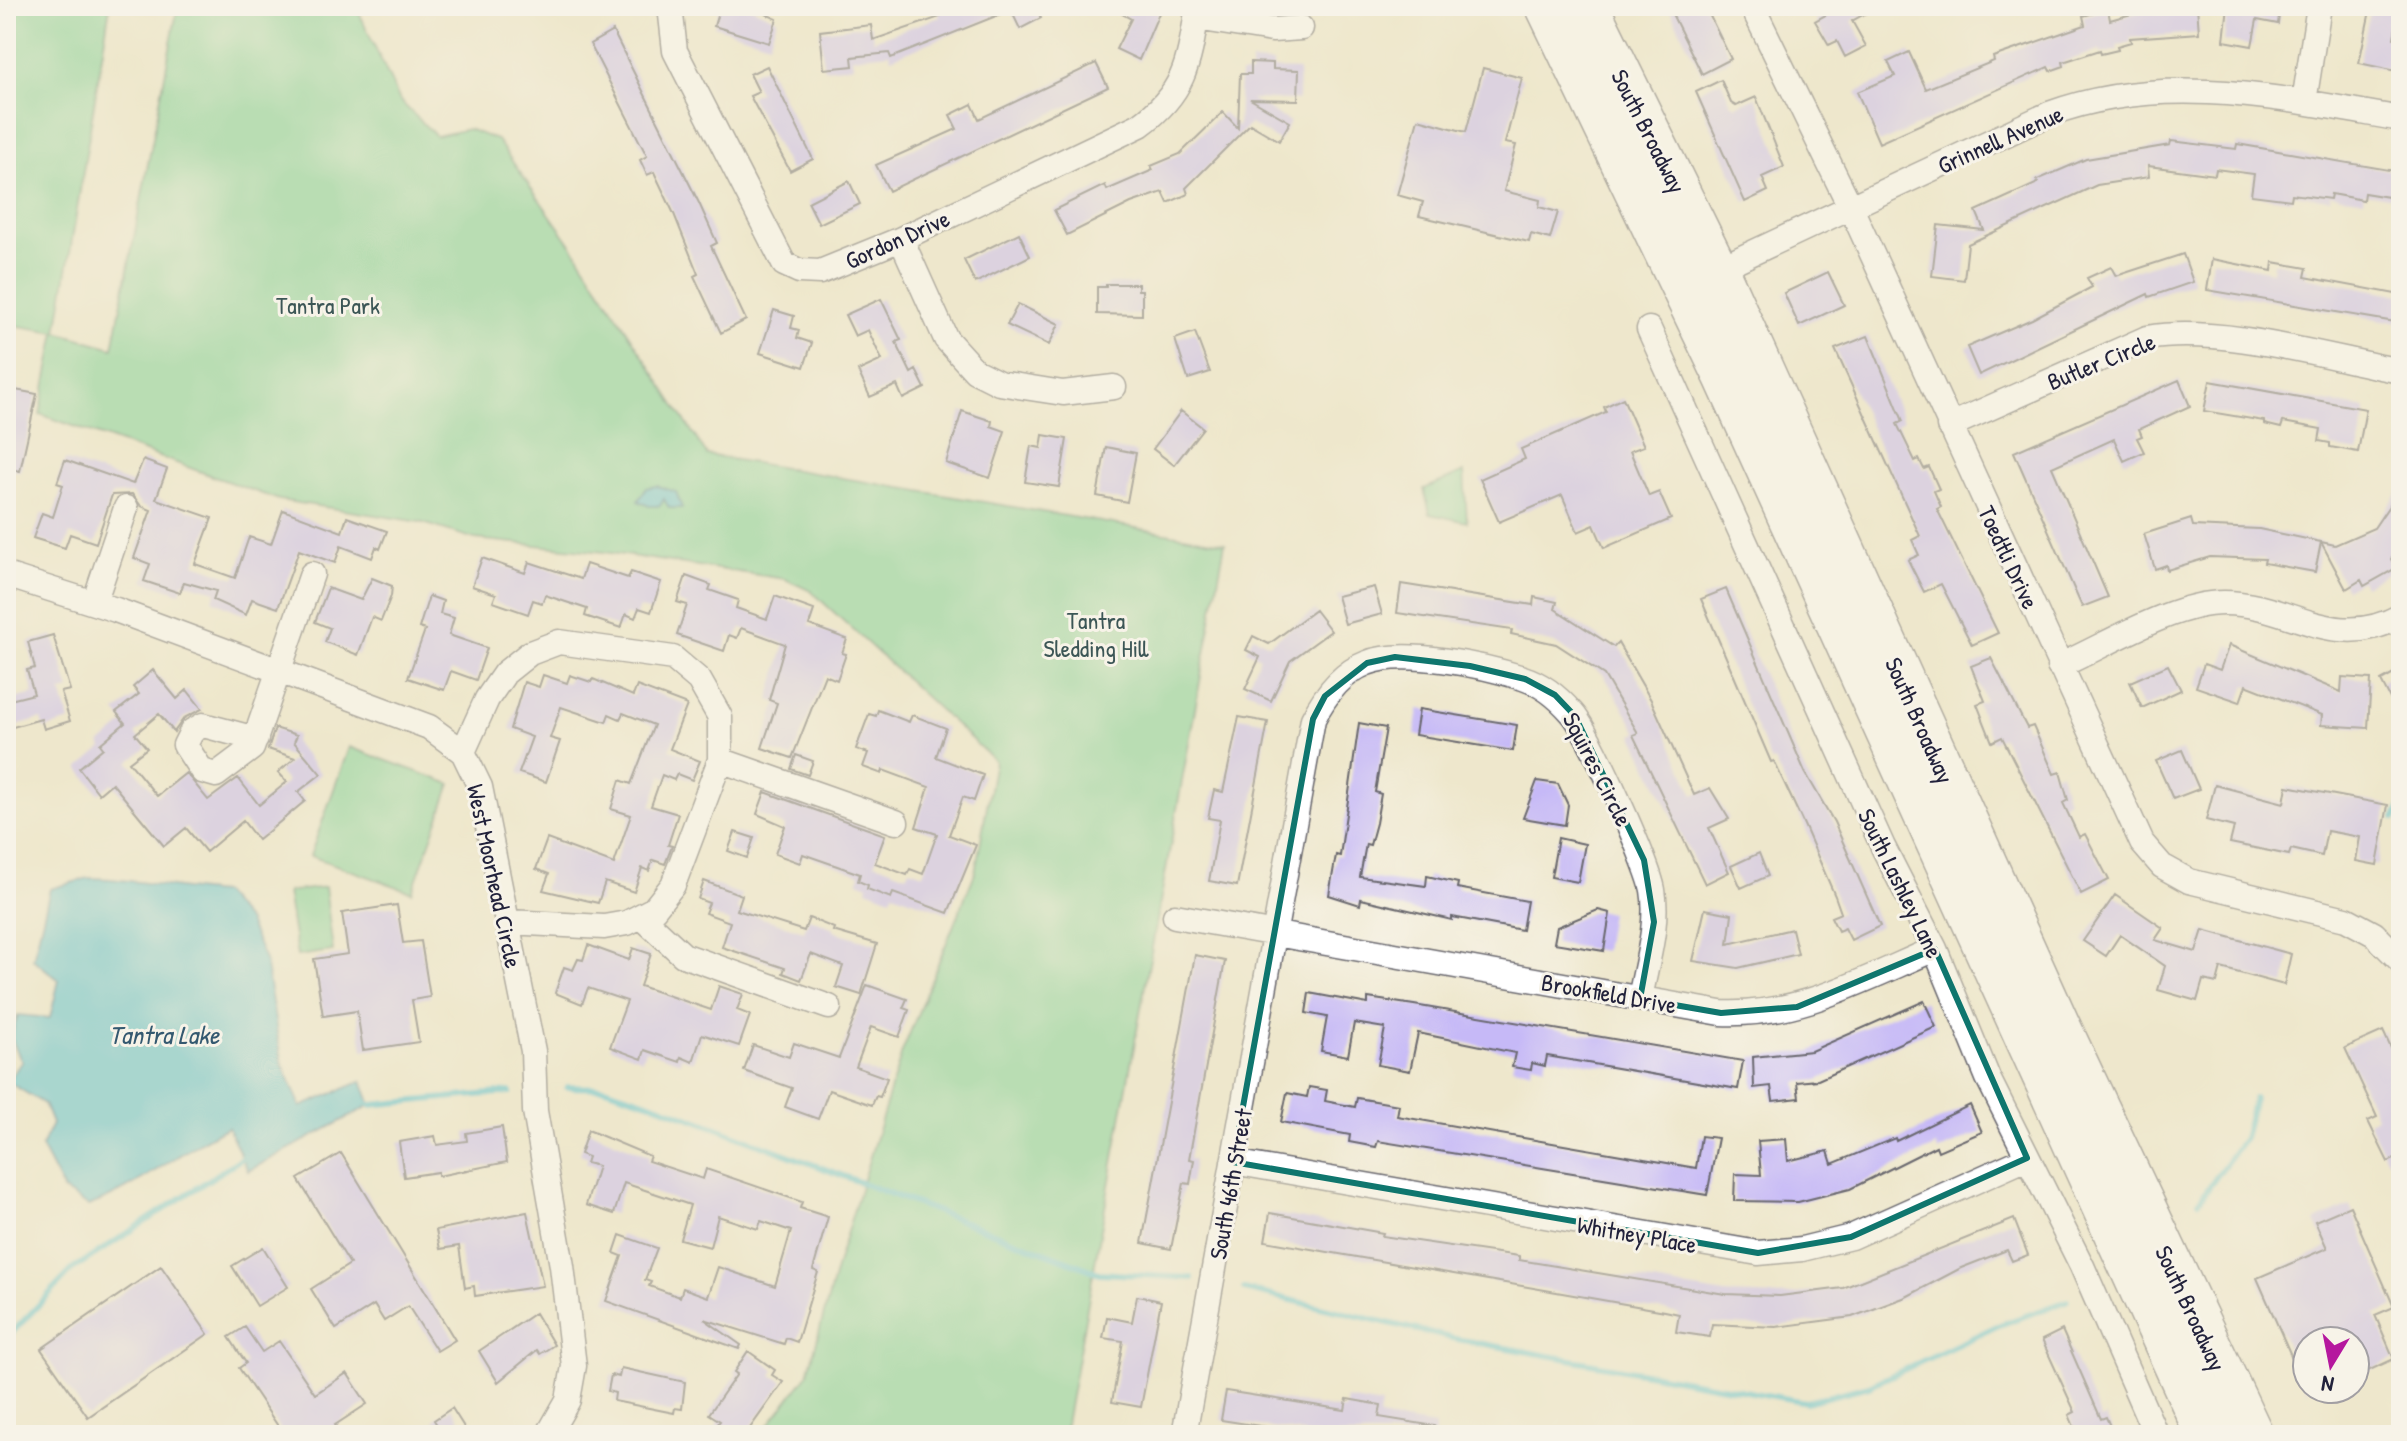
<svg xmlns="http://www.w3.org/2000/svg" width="2407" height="1441" viewBox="0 0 2407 1441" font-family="'Patrick Hand',sans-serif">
	<rect width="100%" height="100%" fill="#f7f3e8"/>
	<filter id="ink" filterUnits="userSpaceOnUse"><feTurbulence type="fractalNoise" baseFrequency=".0125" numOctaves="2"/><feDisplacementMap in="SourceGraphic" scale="16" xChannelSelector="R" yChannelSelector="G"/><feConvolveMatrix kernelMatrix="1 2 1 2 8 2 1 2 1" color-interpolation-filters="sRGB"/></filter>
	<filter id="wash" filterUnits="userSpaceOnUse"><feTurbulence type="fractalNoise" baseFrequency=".006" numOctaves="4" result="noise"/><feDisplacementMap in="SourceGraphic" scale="32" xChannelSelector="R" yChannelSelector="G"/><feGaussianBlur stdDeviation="1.8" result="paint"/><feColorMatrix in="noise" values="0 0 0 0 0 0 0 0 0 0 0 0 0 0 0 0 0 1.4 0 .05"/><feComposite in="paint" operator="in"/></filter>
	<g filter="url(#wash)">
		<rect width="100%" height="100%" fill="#eee7cc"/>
		<path fill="#78d095" stroke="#4d7968" stroke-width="2" d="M6,6H110L57,332L113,348L178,6H356L400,101L436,136L468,129L497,140L575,250L707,455L1225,543L1064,1435H761L808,1374L839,1258L902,1052L975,873L995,761L811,591L785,579L604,552L475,539L420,522L279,500L40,414L56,332L6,324Z
			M1464,472L1467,522L1430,514L1424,489Z
			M349,747L451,784L412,892L310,856Z
			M325,887L333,951L297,956L287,892Z"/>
		<path fill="#55c0d1" stroke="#3c7186" stroke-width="2" d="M657,486L676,492L682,508H669L664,499L660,506H649L638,501L646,488Z
			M88,878C134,878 176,890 222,893L248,922L265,960L282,1063L301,1107L362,1081L371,1105L248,1171L228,1127C180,1150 139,1188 88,1206L64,1191L41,1147L52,1124L44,1104L7,1081L22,1062L11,1038L18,1015L50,1018L59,980L33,959L50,889Z"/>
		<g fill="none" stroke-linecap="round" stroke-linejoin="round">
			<path stroke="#55c0d1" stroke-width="6" d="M2395,818L2401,807
				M567,1087L605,1088L651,1103L1099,1273L1192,1278
				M371,1105L510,1092
				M2199,1201L2244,1138L2254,1098
				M1244,1289L1451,1338L1806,1402L1869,1386L1997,1326L2067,1301
				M6,1339L73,1269L242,1158"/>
		</g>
		<g id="blocks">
			<path fill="#c6b9f7" d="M720,6H748L777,19L769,43L714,26Z
				M951,6H1035L1041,18L1020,29L1011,10L891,58L889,53L852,57L853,66L824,69L820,31L871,25L873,40L940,17L938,12Z
				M1108,6H1162L1139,60L1116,49L1131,19Z
				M1668,6H1705L1731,59L1702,74Z
				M1842,6H1879L1852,21L1866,46L1845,57L1837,41L1829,45L1815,21Z
				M2197,6L2199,33L2130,38L2131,42L2117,46L2118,50L2101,54L2100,50L2063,62L2064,66L2050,71L2048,67L1879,143L1857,92L1895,76L1888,62L1909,52L1926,89L1994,61L1993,57L2085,25L2083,16L2108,9L2110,20L2146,10V7Z
				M2228,6H2280L2278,24L2257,20L2252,46L2224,41Z
				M2371,6H2400L2394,38L2401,39V72L2359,63Z
				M613,31L699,203L717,243L711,246L746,320L721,333L694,276L698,274L674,214L654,172L647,175L640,160L647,156L590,44Z
				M1251,62L1273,63V69L1299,70L1298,100L1250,99L1290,122L1279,141L1250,124L1186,188L1188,194L1168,203L1163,192L1131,203L1067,235L1054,210L1105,185L1107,190L1153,170L1151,166L1180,154L1223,112L1238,128L1240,74H1251Z
				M1096,63L1108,87L889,191L876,165L957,129L950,115L972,104L979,119Z
				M767,66L813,159L790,171L750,96L759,92L750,74Z
				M1483,68L1522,78L1505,143L1516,145L1504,191L1540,200L1539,207L1558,212L1550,239L1531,234L1529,242L1419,216L1423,202L1397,195L1418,119L1466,132Z
				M1721,80L1731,103L1736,106L1756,97L1784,167L1762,177L1768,191L1745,202L1696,92Z
				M2171,141L2236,149L2237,144L2401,172V199L2364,193L2363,200L2331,194L2330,199L2292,194L2291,200L2251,195L2254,174L2216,169L2215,175L2148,166L2149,177L2097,185L1968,244L1964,280L1932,276L1938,225L1984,230L1976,211L2038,183L2037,180L2086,159L2170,145Z
				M849,181L860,204L819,224L808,202Z
				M1019,233L1030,256L975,283L964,260Z
				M2183,254L2193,282L2149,297L2148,294L1979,375L1967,347L2032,319L2092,287L2087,278L2111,267L2116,276Z
				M2212,259L2272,271L2273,262L2307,268L2305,277L2401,295V323L2207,290Z
				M1828,272L1844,305L1799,326L1784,293Z
				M1106,284H1138V290H1142V315L1097,314V287H1106Z
				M881,299L901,340L896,342L911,373L916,370L925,388L903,399L897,385L870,397L858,371L882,360L868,330L855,336L845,315Z
				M1018,304L1059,324L1049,345L1007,325Z
				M774,310L794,316L791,328L799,330L797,338L812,343L804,367L760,353Z
				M1195,332L1210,372L1188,379L1175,339Z
				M1868,336L1903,421L1897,424L1915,461L1919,459L1924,469L1929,467L1939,489L1934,491L1941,507L1937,509L1998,633L1972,645L1941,584L1924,592L1908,560L1919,555L1912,540L1920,536L1835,349Z
				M2179,380L2190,406L2139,429L2142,436L2137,438L2144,452L2124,461L2114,439L2052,467L2108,597L2082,607L2014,452Z
				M2210,381L2366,409L2358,452L2330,447V443L2319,441L2321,429L2283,422L2281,428L2264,424V421L2204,411Z
				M10,389L37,394L20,471L6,468Z
				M1623,398L1644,446L1630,451L1649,496L1659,492L1671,519L1604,548L1594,525L1578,532L1562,495L1499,522L1480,479L1525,459L1521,449L1606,412L1604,407Z
				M962,411L992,421L991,426L1005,431L990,478L946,463Z
				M1181,411L1203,428L1174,465L1153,449Z
				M1043,435L1067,439L1059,487L1025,482L1031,446L1041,448Z
				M1106,447L1136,453L1127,502L1097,496Z
				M65,460L133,484L143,460L167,469L156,499L212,518L195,564L235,578L249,537L271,544L283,510L342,532L347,517L387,531L380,549L376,547L372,558L341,546L335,563L299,550L278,608L252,599L246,615L213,600L216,591L184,582L180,593L144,581L150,564L134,558L151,510L141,506L132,494L112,495L96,543L70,534L65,548L33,538L42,513L53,517L63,485L57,483Z
				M2401,488V544L2391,559L2396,568L2364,586L2361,580L2346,589L2321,542L2335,545L2374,528Z
				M2191,519L2193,526L2259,529L2321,542L2315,572L2264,563L2265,559L2210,557L2167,570L2166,565L2155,569L2144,534Z
				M482,558L525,573L529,562L581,579L586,564L628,578L631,572L661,582L651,612L639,608L635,618L626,614L621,628L585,616L587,609L545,595L542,603L533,600L528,614L493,602L496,594L472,586Z
				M686,576L711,585L709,590L738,600L736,608L767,619L775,596L814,610L809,625L847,639L842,653L846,654L837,680L825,675L792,758L762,748L777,703L769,700L785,644L741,628L737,638L729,635L724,651L677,635L687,605L677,602Z
				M372,578L392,586L391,596L381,621L372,617L358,655L325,642L330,628L315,622L328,588L361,600Z
				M1401,584L1533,605L1534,597L1557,602L1555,609L1614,647L1618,643L1651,700L1694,795L1710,788L1729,819L1709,828L1729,872L1705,884L1633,735L1638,733L1604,675L1556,644L1511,634L1512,630L1397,613Z
				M1374,587L1382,614L1345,624L1337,596Z
				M1726,589L1805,772L1834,822L1880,926L1851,940L1845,928L1838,931L1831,917L1841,913L1835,896L1804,825L1774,761L1771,762L1701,599Z
				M429,596L443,601L440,614L454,618L449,635L487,648L476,680L451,671L444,690L408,678L425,630L419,628Z
				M1315,610L1331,631L1290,661L1271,701L1245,689L1260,657L1246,650L1253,636L1269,644Z
				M53,635L70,690L61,692L70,721L44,729L41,719L6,729V701L34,694L27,670L35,668L28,642Z
				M2229,645L2341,692L2342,677L2371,679L2368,728L2321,725L2322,715L2246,685L2240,702L2196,687L2204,664L2220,670Z
				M1991,658L2027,728L2033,726L2054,774L2060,772L2068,800L2063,803L2079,837L2085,834L2109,880L2081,894L2002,737L1992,742L1977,704L1985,701L1971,666Z
				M2168,665L2181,690L2142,708L2130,682Z
				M153,670L177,699L187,690L202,709L184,718L174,732L159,714L135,734L147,748L129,762L157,796L186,773L208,800L238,778L259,805L287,782L278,772L295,758L268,749L275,728L297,735L294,742L321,774L298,792L305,801L258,840L243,821L206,852L186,828L164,846L112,783L99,794L79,768L103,748L100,744L125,723L116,712L139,694L133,687Z
				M2401,670V720L2381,681Z
				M543,675L567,683L570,675L591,682L593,679L633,696L637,686L687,705L670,749L700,761L692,780L677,774L674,780L662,775L651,806L678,814L668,845L672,846L665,864L653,860L649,871L642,868L634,892L605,882L598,903L543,890L549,874L536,869L547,839L614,864L631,815L611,809L620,780L631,784L654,725L623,713L620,719L609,714L606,722L561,707L550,738L560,741L546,782L519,773L532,737L510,729L524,682L539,687Z
				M1419,709L1517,725L1513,751L1415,735Z
				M878,710L909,722L912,715L946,728L936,757L983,775L974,801L963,797L949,835L976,845L948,913L893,893L891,898L867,889L868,885L858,881L860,874L803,854L800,863L775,854L785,826L757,814L765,792L801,805L885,835L875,863L907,875L910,869L923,874L937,834L916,827L929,787L883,770L882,774L863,767L868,753L856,749L869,714L876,716Z
				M1239,717L1268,722L1237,886L1209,881L1220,820L1208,818L1214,790L1223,792Z
				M1359,723L1386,728L1375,792L1381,794L1376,823L1370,845L1366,844L1360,877L1426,886L1427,876L1458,883L1457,888L1527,901L1522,930L1452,917V920L1361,899L1360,905L1329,895L1336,855L1340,856Z
				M2182,750L2199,789L2173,799L2156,761Z
				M796,755L813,761L808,775L791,769Z
				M1537,781L1558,784L1568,805L1565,825L1523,818Z
				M2215,785L2284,803L2287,786L2388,805L2377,865L2356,861L2360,837L2327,831L2322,856L2291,849L2289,855L2230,843L2234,827L2206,820Z
				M735,832L754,838L747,858L728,851Z
				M1558,838L1585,844L1578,882L1551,877Z
				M1759,853L1768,876L1741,888L1731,866Z
				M704,881L742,895L737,910L804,931L809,918L834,928L833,931L877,944L861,995L836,987L843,966L811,954L801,980L783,973L785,968L722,947L730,922L705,913L709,903L698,899Z
				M2115,895L2163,928L2155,940L2196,952L2203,930L2291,954L2284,985L2221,968L2217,983L2203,980L2197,1001L2158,990L2165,966L2120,935L2106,956L2083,941Z
				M397,905L403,943L421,941L430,997L412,1000L419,1042L363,1050L357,1011L323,1016L314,959L348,954L342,913Z
				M1705,909L1732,914L1728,944L1792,929L1798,954L1738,968L1693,961Z
				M1598,910L1610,913L1604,951L1554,943L1557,927Z
				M588,945L629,960L633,948L651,954L640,986L711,1010L719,986L743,994L737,1010L750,1015L739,1046L702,1034L693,1062L681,1057L680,1062L645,1050L642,1059L610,1047L627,1001L588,988L582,1004L555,993L564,967L573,970L578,959L583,960Z
				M1195,955L1225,961L1189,1159L1194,1160L1190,1184L1184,1183L1171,1249L1142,1243Z
				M867,985L907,999L903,1008L909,1010L899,1037L871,1027L856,1067L887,1078L880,1097L876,1096L872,1105L829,1090L818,1119L785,1107L792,1088L744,1071L753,1045L789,1057L794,1043L839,1058Z
				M1309,993L1368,1004V998L1414,1005L1743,1061L1738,1089L1547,1056L1545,1066L1532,1063L1531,1070L1512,1067L1515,1053L1418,1033L1410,1071L1378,1065L1385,1028L1354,1023L1348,1056L1321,1051L1327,1017L1306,1013Z
				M1924,1001L1936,1027L1818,1080L1797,1082L1799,1098L1773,1101L1771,1086L1754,1088L1753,1057L1811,1051Z
				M2383,1031L2397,1061L2401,1059V1156L2388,1162L2368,1121L2377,1117L2345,1048Z
				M1309,1087L1327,1090L1325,1101L1355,1107L1357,1098L1399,1105L1397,1116L1696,1168L1701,1136L1718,1138L1707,1195L1378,1141L1376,1147L1349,1142L1350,1135L1281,1122L1287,1093L1307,1097Z
				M1970,1105L1982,1132L1938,1151L1936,1146L1850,1189L1798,1202L1734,1201L1735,1174L1761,1175L1758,1141L1786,1139L1788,1161L1828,1151L1832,1164L1895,1138L1896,1141Z
				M502,1127L507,1162L438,1176V1172L404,1177L399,1142L435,1136L437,1145L467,1141L466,1133Z
				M588,1130L650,1156L648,1161L703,1179L706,1169L802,1202L800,1208L828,1217L813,1270L818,1272L797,1342L786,1338L784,1344L704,1319L741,1345L739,1349L606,1301L622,1256L614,1253L620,1235L657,1248L645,1280L651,1282L649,1286L680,1297L683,1288L708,1297L718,1267L775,1286L791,1231L761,1221L758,1229L718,1216L710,1247L680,1239L690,1205L624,1183L614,1214L586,1205L598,1166L586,1163L588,1157L580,1154Z
				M341,1153L455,1340L437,1351L408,1306L384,1321L374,1305L336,1329L311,1289L350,1264L298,1179Z
				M2350,1206L2394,1307L2375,1315L2394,1359L2359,1375L2355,1366V1341H2307V1392L2257,1278L2327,1248L2315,1221Z
				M527,1212L543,1286L475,1296L474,1286L465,1288L459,1246L440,1249L436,1230Z
				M1270,1213L1383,1233L1382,1236L1519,1256V1260L1725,1294L1780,1296L1843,1288L2014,1219L2028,1255L2012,1261L2007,1250L1961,1268L1906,1297L1852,1317L1776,1327L1712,1324L1710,1337L1676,1332L1679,1314L1665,1311L1265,1241Z
				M263,1247L288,1287L257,1306L232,1266Z
				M161,1266L208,1334L88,1417L41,1349Z
				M1137,1296L1161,1301L1141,1407L1112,1402L1123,1341L1103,1338L1107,1317L1132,1322Z
				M535,1313L554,1345L540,1354L537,1350L498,1382L479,1351Z
				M245,1327L262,1352L279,1341L315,1394L347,1373L367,1404L335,1425L342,1435H284L239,1368L246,1363L229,1337Z
				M2062,1330L2101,1419L2106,1417L2114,1435H2067L2076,1431L2069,1415L2075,1412L2042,1340Z
				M748,1351L775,1370L772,1375L783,1382L745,1435H728L716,1426L720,1421L709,1414L737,1374L734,1372Z
				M621,1368L685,1382L682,1409L675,1408L674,1413L614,1401L615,1393L608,1391L611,1375L619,1377Z
				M1226,1391L1345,1410L1347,1399L1381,1405L1379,1417L1435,1426V1435H1317L1221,1420Z
				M452,1408L469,1435H443L434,1420Z"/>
		</g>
	</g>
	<g filter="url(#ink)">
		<use href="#blocks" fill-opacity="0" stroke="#69676e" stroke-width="2"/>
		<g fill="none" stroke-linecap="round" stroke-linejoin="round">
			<g stroke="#69676e" stroke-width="27">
				<path id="street" d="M670,6L675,51L784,264L799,271L820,272L901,239L1140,125C1187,91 1189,60 1198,6
					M1752,6L1851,208L2142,843L2162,866L2189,881L2346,919L2374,934L2401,961
					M1196,18L1272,30L1301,28
					M2304,102L2319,6
					M901,239L946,339L975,371L999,383L1063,393L1114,387
					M1707,267L1716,270L2049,114C2164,71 2285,99 2401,119
					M1649,329L1883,847L1935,949L1988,1078L2082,1266L2156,1435
					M1949,426L2147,338C2220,325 2327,357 2401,371
					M6,575L116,610L429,727L463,752L480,787L533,1051L535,1111L562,1266L574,1366L568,1400L548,1435
					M94,603L126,508
					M2059,666C2107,645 2172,603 2224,603C2290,603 2333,653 2401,616
					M256,739L203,725L192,731L185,745L202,771L216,775L252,748L312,574
					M463,752L487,699L505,673L530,653L559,642L673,658L699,680L720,717V760L673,885L654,909L627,923L604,927L508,922
					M720,760L896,822
					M641,916L683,955L829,1007
					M1175,916L1721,1013C1798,1017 1866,978 1935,949
					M1233,1162L1758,1253L1802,1249L1851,1237L2027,1158
					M1184,1435L1313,719C1325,695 1341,673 1367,663C1403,648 1485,666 1523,678C1542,684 1559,698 1572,713C1589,731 1648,863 1653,890C1659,925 1646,964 1640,999"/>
			</g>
			<g stroke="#69676e" stroke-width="47">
				<path id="highway" d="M1548,6L1726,376L2208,1435
					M1586,6L1716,270L2057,1024L2251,1435"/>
			</g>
			<use href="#street" stroke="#fff" stroke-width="24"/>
			<use href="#highway" stroke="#fff" stroke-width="44"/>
		</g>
	</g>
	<path d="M0 0H2407V1441H0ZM1395,657L1470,666L1525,679L1555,695L1575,716L1644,860L1654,922L1640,999L1721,1013L1797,1007L1935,949L2027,1158L1851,1237L1758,1253L1233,1162L1313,719L1325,696L1367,663Z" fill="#eee7cc" fill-opacity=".55" fill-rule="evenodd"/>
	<path fill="none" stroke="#0f766e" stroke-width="6" stroke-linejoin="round" d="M1395,657L1470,666L1525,679L1555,695L1575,716L1644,860L1654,922L1640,999L1721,1013L1797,1007L1935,949L2027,1158L1851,1237L1758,1253L1233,1162L1313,719L1325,696L1367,663Z"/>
	<g text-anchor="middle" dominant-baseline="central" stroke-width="6" stroke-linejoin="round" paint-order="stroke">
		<g font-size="24" fill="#22223b" stroke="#f7f3e8">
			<text transform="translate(1649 131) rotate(63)">South Broadway</text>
			<text transform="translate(2000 139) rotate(-24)">Grinnell Avenue</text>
			<text transform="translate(897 239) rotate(-24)">Gordon Drive</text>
			<text transform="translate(2101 361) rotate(-22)">Butler Circle</text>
			<text transform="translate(2009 557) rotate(65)">Toedtli Drive</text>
			<text transform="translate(1920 720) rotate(66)">South Broadway</text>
			<text transform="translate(1598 769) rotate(63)">Squires Circle</text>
			<text transform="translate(495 876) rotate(78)">West Moorhead Circle</text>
			<text transform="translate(1901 883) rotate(64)">South Lashley Lane</text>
			<text transform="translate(1609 993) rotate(10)">Brookfield Drive</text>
			<text transform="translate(1230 1184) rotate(-80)">South 46th Street</text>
			<text transform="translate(1637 1234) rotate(10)">Whitney Place</text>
			<text transform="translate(2191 1308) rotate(65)">South Broadway</text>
		</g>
		<g font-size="24" fill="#3c5656" stroke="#f7f3e8">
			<text x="328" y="305">Tantra Park</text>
			<text x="1096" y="620">Tantra<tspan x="1096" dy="28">Sledding Hill</tspan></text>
		</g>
		<g font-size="26" font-style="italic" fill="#345970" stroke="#f7f3e8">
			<text x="164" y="1034">Tantra Lake</text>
		</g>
	</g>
	<rect width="2407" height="1441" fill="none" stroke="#f7f3e8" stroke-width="32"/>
	<g transform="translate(2331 1365) rotate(190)"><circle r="38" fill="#f7f3e8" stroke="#a29fa3" stroke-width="2"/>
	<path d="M0-6L14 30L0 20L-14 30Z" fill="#b5179e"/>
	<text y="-12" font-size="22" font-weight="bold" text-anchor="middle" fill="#22223b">N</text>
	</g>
</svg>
